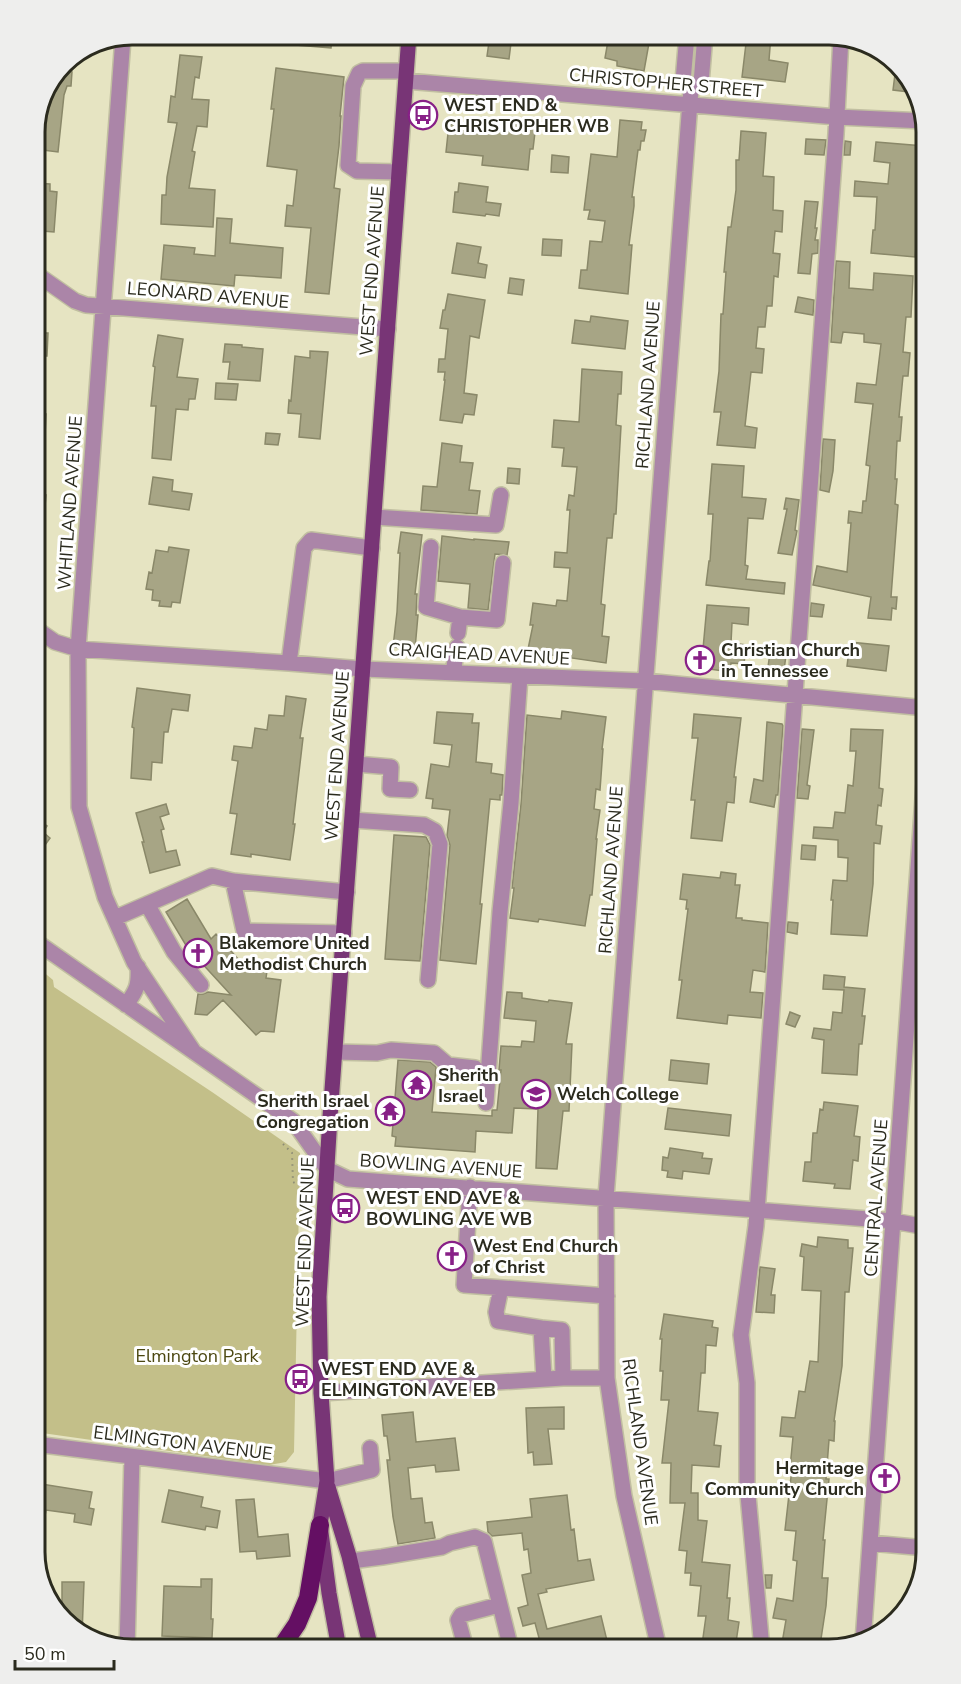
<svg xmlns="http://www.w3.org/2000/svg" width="961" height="1684" viewBox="0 0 961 1684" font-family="'Nunito Sans',sans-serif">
	<rect width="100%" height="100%" fill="#e6e4c2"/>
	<path fill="#c3bf89" d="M35,965L53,980L54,987L212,1092L300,1153L294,1452L286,1462L269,1465L35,1432Z"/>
	<path fill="#a7a585" stroke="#8a8869" stroke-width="1.5" d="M297,35H332L331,48L296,45Z
		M490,35H512L509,59L487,56Z
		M609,35L632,38V40L649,43L644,71L617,66V61L605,58Z
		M747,35H771L769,60L788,63L785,82L742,77Z
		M180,55L202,57L199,78L195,77L192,99L209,100L207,127L197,126L192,151L195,152L189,188L215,190L213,227L161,224L162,195H166L167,177L177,123L168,122L171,96L175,97Z
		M896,66L917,89V93L893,90Z
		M276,68L344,77L340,116H341L339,146L334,188L340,189L329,294L305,292L311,228L285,226L287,205L293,206L297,170L267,166L274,109H271Z
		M60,70L72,72L71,86H67L64,95L58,152L35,149V126Z
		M620,120L642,122L641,130H646L644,141H641L640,150H638L632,197H634V206L629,245H632L628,294L579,288L581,270H587L590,241L602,242L605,221L588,219L590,210H584L591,154L617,157Z
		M508,121L536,124L533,149H530L528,170L482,165L483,156L446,152L449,124L507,130Z
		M741,131L766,133L763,176L774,177L773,210L783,211L782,232L775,231L773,253L780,254L778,277L774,276L772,306H767L765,327H758L756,348L764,349L762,373L751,372L745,426L757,428L755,448L717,445L721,412H714L719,371L721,314H723L726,272H724L728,227H731L736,190V160H739Z
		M806,139L826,140L824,155L805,154Z
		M845,141L851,142L850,155H844Z
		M876,142L924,146L922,166H920L917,204H920L915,257L871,253L873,230H875L877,197L854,196L855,181L888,184L890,163L874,161Z
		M552,155L569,157L568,173L551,172Z
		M35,183L50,184V191L57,192L54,232L42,231V226H35Z
		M459,183L488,187L486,202L501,204L499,216L486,214L485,216L453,212L455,192H458Z
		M805,201L818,202L815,228H817L815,240H818V253L812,254L810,274L798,273Z
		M217,218L232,219L230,243L283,248L281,278L235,275L234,286L161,279L164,245L195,248L194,254L215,256Z
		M543,239L562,240L561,256L542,255Z
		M457,243L481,247L478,263L487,265L485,278L452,273Z
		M836,261L850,262L849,288L873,290L874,273L913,276L911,317H906L903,352L910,353L908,376H903L899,417H902L900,441H897L895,479H897L895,504L898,505L891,597H897L896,609L892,608L891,620L868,618L871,597L813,585L817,566L847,572L851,523H848L849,511L862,513L863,501H866L870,466L866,465L873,404L855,402L857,383L876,385L881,344L864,342V334L843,332L841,343L831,342Z
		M510,278L524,280L522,295L508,293Z
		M448,294L485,300L479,338L470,336L464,393L477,395L474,415L464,414L462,423L440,420L445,380H444L445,372H438L439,359H445L448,329L440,328L443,310H445Z
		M798,297L814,300L813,315L795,312Z
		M591,316L628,321L625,349L572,343L575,320L590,322Z
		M35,333H48L47,356H35Z
		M158,335L183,339L177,377L198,379L195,399H189L188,410L176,409L171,460L152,458L156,406H151L155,367L153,366Z
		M225,344L242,345V347L263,349L260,381L228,379L230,362H223Z
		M310,351L328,352L320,439L299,437L301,414L288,413L289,400L291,401L295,356L310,358Z
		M582,369L622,372L621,394H618L616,425L621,426L616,514H614L612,538H607L601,604L605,605L602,636L609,637L606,663L545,654V657L527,654L533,625H530L533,603L556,606L557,600L567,601L570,568L554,567L555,552L567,553L570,510H567L569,495L574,496L577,467L562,466L564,448L552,447L554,420L579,422Z
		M216,383L238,384L236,400L215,399Z
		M35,413L46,414L45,435H35Z
		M266,433L280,434L278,445L265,444Z
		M823,439L835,440L833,471L829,492L820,490Z
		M442,443L462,446L460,462L473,463L469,490L480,491L477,514L421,510L423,486L437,487Z
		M712,464L744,466L742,497L766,499L763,519L748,518L745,565L748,566L746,579L785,583L784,594L706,585L709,561H710L713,514H708Z
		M508,468L520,469L519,484L507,483Z
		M153,477L173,480L172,491L192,494L189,510L149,504Z
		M35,494L46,495L45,506L35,505Z
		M786,498L799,500L795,530L797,531L792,555L778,553L787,509H784Z
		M401,532L422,535L415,594H417L416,615H418L415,649L393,647L397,612L400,553H398Z
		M442,536L474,540V539L509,542L507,555L495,554L488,610L468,608L470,584L438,581Z
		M169,547L189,550L180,603L172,602L171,607L159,606L160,601L152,600L153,590L146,589L149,572L152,573L156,550L168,552Z
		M811,603L824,605L822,617L810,616Z
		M707,605L749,608L748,625L732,623L731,643L746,645L744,664L731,663L730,672L703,668L704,660L698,659L699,649H703Z
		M850,642L889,646L886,671L847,666Z
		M771,646L787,648L784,670L768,667Z
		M137,688L190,695L188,711L172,709L168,732H164L162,763L152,762L151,780L131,778L134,728L132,727Z
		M286,696L306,699L300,738H303L293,824H295L290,860L251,854V857L231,854L237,814L230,813L238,761L232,760L234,746L252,748L255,728L267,730L269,715L284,716Z
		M562,711L606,717L602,749H603L600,790L596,789L594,809L600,810L596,839H597L594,873L592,895H590L585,926L539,919L538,922L510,918L514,888H512L521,804L527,715L561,719Z
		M437,712L473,714L472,723H479L476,762L492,764L491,773L503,775L502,795H500V800L490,799L480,904H482L476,964L440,960L450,845L447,836L450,810L432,808L433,799L426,798L431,764L449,767L452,745L434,743Z
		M694,714L741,718L734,777H736L734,803L727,802L722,841L691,838L695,800H691L698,738H692Z
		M767,722L782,724L783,726L778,795H776L774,807L750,802L754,779L763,781Z
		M802,729L814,730L807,785L810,786L808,799L797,798Z
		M851,729L883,730L879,788L883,789L881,806L878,805L876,825L882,826L880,844L874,843L873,884L867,936L831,934L833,900H831L833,880L847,881L848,858L838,857V840L813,838L814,827L833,828L835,812L845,813L848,785L853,786L856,751H850Z
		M166,804L169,814L160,817L164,829L161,830L166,852L176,850L180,865L150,873L142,842H144L136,813Z
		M35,817L47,826L43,832L50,838L35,859Z
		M394,835L426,837L430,845L420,961L385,959Z
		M802,845L816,846L815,860L801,859Z
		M721,872L736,874L735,885H740L736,918H742V920L768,923L765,972L753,970L750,992L763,993L761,1018L728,1015L727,1024L677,1018L682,980H679L688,909H686L687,900L680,899L683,874L720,878Z
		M187,899L211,939L216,934L247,969L267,971L266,978L281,980L274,1032L261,1031L256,1035L223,1000L207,1015L195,1014L198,994H203L208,992L231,995L187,947L166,912Z
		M788,922L798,923L797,934L787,932Z
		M824,975L845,977L844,987L865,989L862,1016H865L862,1044H859L857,1075L822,1073L824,1040L812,1038L814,1028L831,1030L833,1012L842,1013L844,990L823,989Z
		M507,992L522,993V998L548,1002L549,1000L572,1003L566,1044H572L569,1111H563L557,1169L536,1168L538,1109L514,1108L512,1133L476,1131L475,1152L395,1146L396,1137L392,1136L398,1060L430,1062L436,1067L432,1112L492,1116V1110H497L501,1070H499L501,1046L521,1047L522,1041L534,1042L536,1021L504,1018Z
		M790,1012L800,1016L795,1027L786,1024Z
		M671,1060L709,1064L707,1084L669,1080Z
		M824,1102L858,1106L854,1136L860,1137L858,1161L853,1160L850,1189L834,1188L835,1184L803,1181L805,1162H811L813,1133H817L820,1109L823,1110Z
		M668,1108L731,1115L729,1136L665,1129Z
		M670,1148L703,1153L702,1158L712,1159L709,1174L683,1171L682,1179L667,1177L668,1171L662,1170L663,1157L668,1158Z
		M818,1237L848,1240V1248H853L849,1292H845L842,1366L834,1421H835L834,1441L829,1440L826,1479H829L823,1540H825L822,1578H828L826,1606L821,1639L826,1640L824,1650L781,1649L786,1620L773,1618L777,1598L793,1601L797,1561L793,1560L796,1531L785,1530L792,1468H790L793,1437L780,1436L782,1417L795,1418L799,1391L805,1392L810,1361L818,1362L821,1291L802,1290L804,1257L800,1256L802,1244L817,1247Z
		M760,1267L775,1269L771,1295H775L774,1313L756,1312Z
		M664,1314L713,1321L712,1327L718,1328L716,1346L706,1345L705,1373H701L698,1411L718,1413L714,1445L721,1446L719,1467L692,1465L691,1493H698V1520L707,1521L702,1562L730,1565L727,1598H730L728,1620L739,1622L735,1649H706L707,1645H702L706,1616H698L701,1586L690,1585L691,1573H685L687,1551L679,1550L685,1503H670L671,1463H662L669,1400H661L663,1371H660L662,1339H660Z
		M564,1407V1429H548L552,1464L534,1465L533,1452L528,1453L526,1408Z
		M413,1412L416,1442L455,1438L459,1470L436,1472L435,1465L408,1468L411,1499L422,1498L425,1523L432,1522L435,1538L398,1544L393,1517L387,1460H390L387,1436H384L382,1415Z
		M35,1483L92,1492L89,1508L94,1509L91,1525L74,1522L75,1514L46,1510L45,1516L34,1514Z
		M169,1490L203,1497L201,1507L220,1511L217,1528L206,1526L205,1530L162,1522Z
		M567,1495L571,1530L574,1529L578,1561L590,1559L594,1580L546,1589L547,1592L538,1594L547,1629L601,1616L609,1649H542L535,1623L523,1626L518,1608L528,1605L522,1575L531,1573L528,1549L524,1550L522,1533L492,1536L488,1532L487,1522L532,1517L530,1499Z
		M254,1499L258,1537L288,1534L290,1556L257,1559L256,1551L240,1552L236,1500Z
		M765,1575H772L771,1588H766Z
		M201,1579H212L211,1619H213L212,1638L162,1636L164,1586L201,1587Z
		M62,1582H84L82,1635L78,1633L62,1615Z"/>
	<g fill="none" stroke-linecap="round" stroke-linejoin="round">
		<g stroke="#c1bfa1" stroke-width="18">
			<path id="minor" d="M378,35L409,37
				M123,38L78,649L79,807L105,897L134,962L194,1052
				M406,81L837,117L924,121
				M691,89L701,83L705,35
				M399,172L357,171L348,165L353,86L359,73L363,71H406
				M35,273L75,301L86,305L388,329
				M374,517L496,525L501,495
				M431,547L426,607L460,617L497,620L503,563
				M35,628L55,642L78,649L289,663L363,669L645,681L926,708
				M458,633L460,617
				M289,663L304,548L311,540L372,548
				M453,673L457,647
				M356,764L391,767L390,789L410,790
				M352,820L424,825L435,831L440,844L428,980
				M233,881L244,931L344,933
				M147,904L174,952L201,985
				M115,918L212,876L233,881L347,892
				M35,941L293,1121L327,1169L348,1179L757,1210L893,1221L926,1227
				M126,1005C137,990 139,985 138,967
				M335,1052L377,1053L391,1050L434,1053L448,1065L475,1068
				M486,1103L500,912L511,803L520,676
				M470,1187L464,1285L607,1296
				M501,1288L496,1312L498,1321L541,1328L544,1379
				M541,1328L562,1330L563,1378
				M321,1393L563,1378H607
				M35,1444L327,1481L372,1470L370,1448
				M870,1543L926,1548
				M351,1561L382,1557L442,1547L450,1543L475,1537L484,1541L511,1649
				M863,1642L926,756
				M127,1649L132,1457
				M466,1649L458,1620L461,1615L499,1605
				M659,1649L624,1496L607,1378L606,1197L691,89L683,81L687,35
				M762,1649L747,1484V1383L741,1335L756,1226L836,134L841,37"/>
		</g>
		<g stroke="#c1bfa1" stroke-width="18">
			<path id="major" d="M328,1487L349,1556L371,1649
				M339,1649L329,1593L320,1525L327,1481L321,1393L319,1297L330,1117L409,35"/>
		</g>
		<g stroke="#c1bfa1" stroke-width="21">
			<path id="highway" d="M280,1649L297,1624L308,1598L320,1525"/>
		</g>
		<path stroke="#8d8c74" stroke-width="2" stroke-dasharray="1.5 4.5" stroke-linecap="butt" d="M35,974L41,973L46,966
			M283,1144L292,1153L293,1182L301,1186"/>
		<use href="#minor" stroke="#ab85a8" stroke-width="15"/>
		<use href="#major" stroke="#783576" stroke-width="15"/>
		<use href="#highway" stroke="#640f63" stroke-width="18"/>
	</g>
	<defs>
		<g id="bus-ring" transform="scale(1.5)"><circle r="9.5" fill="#fff" stroke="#882087" stroke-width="1.5"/><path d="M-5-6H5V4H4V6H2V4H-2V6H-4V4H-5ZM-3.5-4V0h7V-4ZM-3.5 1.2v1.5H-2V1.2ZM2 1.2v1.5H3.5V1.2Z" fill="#882087"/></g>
		<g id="church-ring" transform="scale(1.5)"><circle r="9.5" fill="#fff" stroke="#882087" stroke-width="1.5"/><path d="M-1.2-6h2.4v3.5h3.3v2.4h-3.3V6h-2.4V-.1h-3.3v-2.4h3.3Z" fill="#882087"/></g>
		<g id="temple-ring" transform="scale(1.5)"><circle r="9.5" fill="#fff" stroke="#882087" stroke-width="1.5"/><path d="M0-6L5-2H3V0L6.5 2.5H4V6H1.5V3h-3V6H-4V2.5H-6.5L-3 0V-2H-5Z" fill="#882087"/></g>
		<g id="school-ring" transform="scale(1.5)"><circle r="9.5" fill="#fff" stroke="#882087" stroke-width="1.5"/><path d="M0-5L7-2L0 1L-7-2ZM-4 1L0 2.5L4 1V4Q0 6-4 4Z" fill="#882087"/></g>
	</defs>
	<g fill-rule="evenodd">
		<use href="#bus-ring" x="423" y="115"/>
		<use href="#church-ring" x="700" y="660"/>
		<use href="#church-ring" x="198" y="953"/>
		<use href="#temple-ring" x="417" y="1085"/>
		<use href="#school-ring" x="536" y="1094"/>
		<use href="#temple-ring" x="390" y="1111"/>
		<use href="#bus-ring" x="345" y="1208"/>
		<use href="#church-ring" x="452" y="1256"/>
		<use href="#bus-ring" x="300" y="1379"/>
		<use href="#church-ring" x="885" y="1478"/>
	</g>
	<g text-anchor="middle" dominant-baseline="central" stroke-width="6" stroke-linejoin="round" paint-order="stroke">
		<g font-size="18" fill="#2b2b1e" stroke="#fff">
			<text transform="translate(666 83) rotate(5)">CHRISTOPHER STREET</text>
			<text transform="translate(372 271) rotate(-86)">WEST END AVENUE</text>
			<text transform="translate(208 295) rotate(5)">LEONARD AVENUE</text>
			<text transform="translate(648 385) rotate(-86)">RICHLAND AVENUE</text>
			<text transform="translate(70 503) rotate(-86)">WHITLAND AVENUE</text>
			<text transform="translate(479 654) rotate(3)">CRAIGHEAD AVENUE</text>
			<text transform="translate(337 756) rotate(-86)">WEST END AVENUE</text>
			<text transform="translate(611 870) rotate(-86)">RICHLAND AVENUE</text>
			<text transform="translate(441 1166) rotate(4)">BOWLING AVENUE</text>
			<text transform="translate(876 1198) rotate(-86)">CENTRAL AVENUE</text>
			<text transform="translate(305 1242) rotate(-88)">WEST END AVENUE</text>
			<text transform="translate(640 1442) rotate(82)">RICHLAND AVENUE</text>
			<text transform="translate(183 1443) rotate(7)">ELMINGTON AVENUE</text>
		</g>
		<g font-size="18" font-weight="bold" fill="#2b2b1e" stroke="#fff" text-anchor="start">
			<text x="444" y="105">WEST END &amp;<tspan x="444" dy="21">CHRISTOPHER WB</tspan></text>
			<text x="721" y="650">Christian Church<tspan x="721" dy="21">in Tennessee</tspan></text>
			<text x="219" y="943">Blakemore United<tspan x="219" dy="21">Methodist Church</tspan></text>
			<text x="438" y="1075">Sherith<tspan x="438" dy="21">Israel</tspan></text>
			<text x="557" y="1094">Welch College</text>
			<text x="369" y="1101" text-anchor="end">Sherith Israel<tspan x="369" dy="21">Congregation</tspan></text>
			<text x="366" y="1198">WEST END AVE &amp;<tspan x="366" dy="21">BOWLING AVE WB</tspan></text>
			<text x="473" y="1246">West End Church<tspan x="473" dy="21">of Christ</tspan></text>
			<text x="321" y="1369">WEST END AVE &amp;<tspan x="321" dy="21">ELMINGTON AVE EB</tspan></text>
			<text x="864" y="1468" text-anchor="end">Hermitage<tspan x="864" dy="21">Community Church</tspan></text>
		</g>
		<g font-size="18" fill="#4b4711" stroke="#fff">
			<text x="197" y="1356">Elmington Park</text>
		</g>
	</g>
	<path d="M0 0H961V1684H0ZM132 45H829A87 87 0 0 1 916 132V1552A87 87 0 0 1 829 1639H132A87 87 0 0 1 45 1552V132A87 87 0 0 1 132 45Z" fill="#eeeeed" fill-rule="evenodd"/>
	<path fill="none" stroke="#2b2b1e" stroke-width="3" d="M132 45H829A87 87 0 0 1 916 132V1552A87 87 0 0 1 829 1639H132A87 87 0 0 1 45 1552V132A87 87 0 0 1 132 45Z"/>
	<path d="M15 1660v9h99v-9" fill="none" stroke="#2b2b1e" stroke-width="3"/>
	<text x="24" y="1660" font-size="18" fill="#2b2b1e" stroke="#ffffff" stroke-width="4.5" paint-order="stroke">50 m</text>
</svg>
